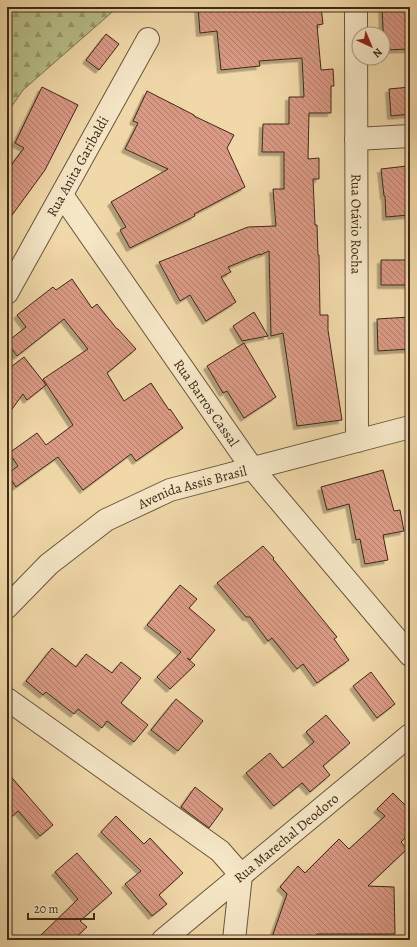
<svg xmlns="http://www.w3.org/2000/svg" width="417" height="947" viewBox="0 0 417 947" font-family="Alegreya,serif">
	<defs>
		<pattern id="forest-firs" width="22" height="20" patternUnits="userSpaceOnUse"><rect width="22" height="20" fill="#b8bf89"/><path d="M5 1l3.5 6h-7zM16 11l3.5 6h-7z" fill="#979b6f"/></pattern>
		<pattern id="building-back-hatch" width="6" height="6" patternUnits="userSpaceOnUse"><rect width="6" height="6" fill="#d99984"/><path d="M-1 5l2 2M0 0l6 6M5-1l2 2" fill="none" stroke="#b17d6b"/></pattern>
		<filter id="shadow"><feDropShadow dx="-3.5" dy="3.5" stdDeviation="0" flood-color="#0004"/></filter>
	</defs>
	<rect width="100%" height="100%" fill="#f0d8a8"/>
	<filter id="stains"><feTurbulence type="fractalNoise" baseFrequency=".005" numOctaves="4"/><feColorMatrix values="0 0 0 0 .2 0 0 0 0 .09 0 0 0 0 .02 0 0 0 .5 -.17"/></filter>
	<radialGradient id="worn" r=".72"><stop offset=".6" stop-color="#630" stop-opacity="0"/><stop offset="1" stop-color="#630" stop-opacity=".3"/></radialGradient>
	<path fill="url(#forest-firs)" stroke="#7b7450" d="M7,7H118L23,90L7,113Z"/>
	<path fill="url(#building-back-hatch)" stroke="#3e2916" filter="url(#shadow)" d="M198,7H254V8L321,7L323,24L317,25L321,70L333,69L334,86H331V113H309L308,159L319,158V179H313L315,225H317L318,255H319L320,315H328V330L342,420L297,426L283,333L271,336L269,251L260,255V254L228,267L231,272L221,277L236,302L206,321L190,295L180,301L159,262L248,227L276,226L273,189H284V152H262L263,124H289V97H304L302,58L259,61L260,66L221,70L217,31L200,33Z
		M382,7H410V49L384,50Z
		M106,34L119,44L99,70L86,60Z
		M42,87L78,105L45,170L7,222V171L24,148L15,143Z
		M410,87V114L391,116L389,89Z
		M147,91L194,115V116L234,135L227,148L245,187L194,214L195,216L130,248L120,230L126,227L111,202L168,169L125,149L138,123L133,121Z
		M407,166L409,193H407L409,215L386,217L385,196H384L381,169Z
		M381,260H410V285H381Z
		M72,279L92,308L97,304L117,329H118L136,349L107,373L124,401L151,383L169,410L170,409L183,428L136,461L131,454L83,490L58,457L16,487L7,474L18,466L9,453L37,433L46,445L73,425L43,379L88,349L64,319L17,356L7,342L26,327L17,315L53,287L56,290Z
		M254,312L268,336L242,341L233,326Z
		M410,317V349L378,351L377,319Z
		M244,343L276,397L244,418L227,391L223,393L207,366Z
		M24,357L46,385L27,400L23,394L7,416V370Z
		M383,470L394,511L400,510L404,531L383,535L388,560L365,564L360,539L356,540L349,504L327,510L321,487Z
		M263,546L274,558L273,559L337,637L334,639L349,660L317,683L303,664L297,669L272,638L268,641L250,617H246L217,583Z
		M180,585L197,599L189,608L215,630L190,660L187,658L195,665L170,689L157,677L181,652L147,625Z
		M52,648L76,667L86,654L112,673L121,662L141,678L121,703L148,725L134,742L107,721L102,728L78,709L74,714L46,692L43,695L26,681Z
		M371,672L395,704L377,718L353,686Z
		M176,699L203,721L178,751L151,730Z
		M326,715L350,743L323,766L330,775L310,792L302,783L274,806L246,773L270,753L283,768L314,742L306,732Z
		M7,772L53,825L40,836L18,811L7,821Z
		M195,787L223,809L209,828L181,807Z
		M393,793L410,810V833L401,842L407,849L368,886L394,887L395,934H317L316,940H271L287,894L280,887L298,866L305,873L339,839L349,849L385,816L377,809Z
		M116,816L144,844L150,838L183,873L159,895L167,904L152,916L125,884L141,871L101,832Z
		M77,853L112,893L80,921L87,927L73,940H36L78,899L55,872Z"/>
	<g fill="none" stroke-linecap="round" stroke-linejoin="round">
		<g stroke="#6a553a" stroke-width="24">
			<g id="minor">
				<path id="s1" d="M356,7L357,441"/>
				<path d="M356,139L410,136"/>
				<path id="s2" d="M62,195L252,468L410,655"/>
				<path id="s3" d="M7,293L148,39"/>
				<path id="s4" d="M7,607L49,564L106,520L170,490L410,427"/>
				<path d="M7,699L220,851L241,875L234,940"/>
				<path id="s5" d="M163,940L410,735"/>
			</g>
		</g>
		<use href="#minor" stroke="#f5e6c6" stroke-width="22"/>
	</g>
	<g text-anchor="middle" dominant-baseline="central" stroke-width="3" stroke-linejoin="round" paint-order="stroke">
		<g font-size="14" fill="#3e2916" stroke="#f5e6c6">
			<text stroke="none"><textPath href="#s3" startOffset="145">Rua Anita Garibaldi</textPath></text>
			<text stroke="none"><textPath href="#s1" startOffset="217">Rua Otávio Rocha</textPath></text>
			<text stroke="none"><textPath href="#s2" startOffset="253">Rua Barros Cassal</textPath></text>
			<text stroke="none"><textPath href="#s4" startOffset="225">Avenida Assis Brasil</textPath></text>
			<text stroke="none"><textPath href="#s5" startOffset="160">Rua Marechal Deodoro</textPath></text>
		</g>
	</g>
	<rect width="417" height="947" fill="none" stroke="#f0d8a8" stroke-width="24"/>
	<rect x="8" y="8" width="401" height="931" fill="none" stroke="#3e2916" stroke-width="2"/>
	<rect x="12" y="12" width="393" height="923" fill="none" stroke="#3e2916"/>
	<g transform="translate(371 46) rotate(136)"><circle r="19" fill="#f5e6c6" stroke="#ac9a80"/>
	<path d="M0-3L7 15L0 10L-7 15Z" fill="#8f2418"/>
	<text y="-6" font-size="11" font-weight="bold" text-anchor="middle" fill="#3e2916">N</text>
	</g>
	<path d="M28 913v6h66v-6" fill="none" stroke="#3e2916" stroke-width="2"/>
	<text x="34" y="913" font-size="12" fill="#3e2916" stroke="#f5e6c6" stroke-width="3" paint-order="stroke">20 m</text>
	<rect width="100%" height="100%" filter="url(#stains)"/>
	<rect width="100%" height="100%" fill="url(#worn)"/>
</svg>
